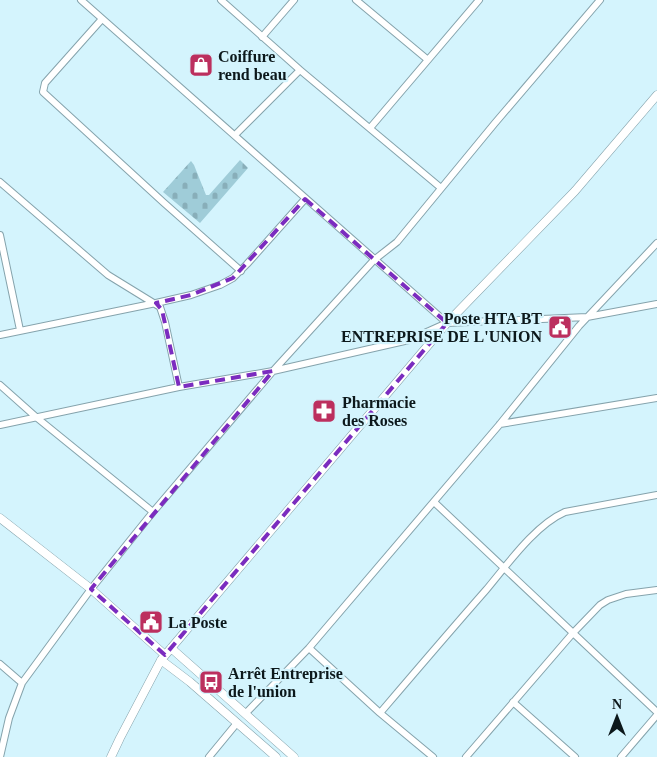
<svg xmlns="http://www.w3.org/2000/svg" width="657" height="757" viewBox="0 0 657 757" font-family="'Times New Roman',serif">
	<defs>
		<pattern id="cemetery-stones" width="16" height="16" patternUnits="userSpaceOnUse" patternTransform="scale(1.25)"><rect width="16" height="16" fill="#9fccd8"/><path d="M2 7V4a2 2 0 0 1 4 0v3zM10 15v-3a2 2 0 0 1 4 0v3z" fill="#88aeb9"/></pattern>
	</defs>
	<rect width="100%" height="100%" fill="#d4f4fd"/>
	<path fill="url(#cemetery-stones)" d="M240,160L248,168L200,223L163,192L191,161L194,165L206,195H209Z"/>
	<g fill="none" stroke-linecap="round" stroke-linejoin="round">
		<g stroke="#85a3ac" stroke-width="8">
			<path id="minor" d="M81,0L447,323
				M221,0L300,70L441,188
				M356,0L428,60
				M102,19L45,83L43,92L163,202L241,271
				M262,37L294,0
				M370,128L479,0
				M235,135L300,70
				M0,182L108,275L160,307L165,322L179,387
				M0,235L20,330
				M0,335L156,303L191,295L220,285L233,278L247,264L305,199
				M0,385L36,417L153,512
				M500,424L657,398
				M0,425L179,387L273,371L409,340L447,323L587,317L657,304
				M434,502L657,712
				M309,648L380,713L433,757
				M0,664L22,683
				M513,702L575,757
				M380,713C415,672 450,631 486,590C507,565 535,525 565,512L657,495
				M245,714L309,648L500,424L579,326L657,243
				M0,757L9,718L22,683L91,589L153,512L273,371L374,260L397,242L495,123L600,0
				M209,757L237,723
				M466,757L573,633L600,605L608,600L626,594L657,590
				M621,757L657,715"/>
		</g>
		<g stroke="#85a3ac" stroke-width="9">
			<path id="tertiary" d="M0,518L91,589L165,655
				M171,648L294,757
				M161,660L190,682L276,757
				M111,757L120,738L161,660L447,323L575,191L657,95"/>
		</g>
		<use href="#minor" stroke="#fff" stroke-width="6"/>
		<use href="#tertiary" stroke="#fff" stroke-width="8"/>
	</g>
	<path fill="none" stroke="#7b2cbf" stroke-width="4" stroke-dasharray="10 6" stroke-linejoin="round" d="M305,199L447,323L165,655L91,589L273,371L179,387L162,310L156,303L191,295L233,278Z"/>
	<defs>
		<g id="shop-square" transform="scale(1.25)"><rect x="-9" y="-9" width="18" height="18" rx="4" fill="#bc2f5e" stroke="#d4f4fd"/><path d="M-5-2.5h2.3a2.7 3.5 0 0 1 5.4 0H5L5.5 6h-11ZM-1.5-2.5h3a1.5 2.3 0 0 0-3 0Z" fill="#fff"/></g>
		<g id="civic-square" transform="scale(1.25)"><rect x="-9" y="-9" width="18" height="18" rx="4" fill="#bc2f5e" stroke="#d4f4fd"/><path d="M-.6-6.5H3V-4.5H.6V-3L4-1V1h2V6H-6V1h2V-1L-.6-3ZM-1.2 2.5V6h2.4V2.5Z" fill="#fff"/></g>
		<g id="pharmacy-square" transform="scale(1.25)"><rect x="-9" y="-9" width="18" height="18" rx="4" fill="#bc2f5e" stroke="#d4f4fd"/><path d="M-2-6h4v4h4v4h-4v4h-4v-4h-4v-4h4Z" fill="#fff"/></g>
		<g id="bus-square" transform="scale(1.25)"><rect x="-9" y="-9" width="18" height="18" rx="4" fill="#bc2f5e" stroke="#d4f4fd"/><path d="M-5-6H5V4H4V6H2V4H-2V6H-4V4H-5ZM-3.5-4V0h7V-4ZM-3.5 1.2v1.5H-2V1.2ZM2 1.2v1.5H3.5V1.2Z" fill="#fff"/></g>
	</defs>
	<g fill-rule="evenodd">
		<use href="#shop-square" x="201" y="65"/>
		<use href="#civic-square" x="560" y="327"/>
		<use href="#pharmacy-square" x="324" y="411"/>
		<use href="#civic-square" x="151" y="622"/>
		<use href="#bus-square" x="211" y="682"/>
	</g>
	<g text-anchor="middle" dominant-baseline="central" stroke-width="4.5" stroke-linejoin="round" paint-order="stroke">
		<g font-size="16" font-weight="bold" fill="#0c181b" stroke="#d4f4fd" text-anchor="start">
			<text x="218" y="56">Coiffure<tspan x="218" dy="18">rend beau</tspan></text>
			<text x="542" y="318" text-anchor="end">Poste HTA BT<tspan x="542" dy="18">ENTREPRISE DE L'UNION</tspan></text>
			<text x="342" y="402">Pharmacie<tspan x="342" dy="18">des Roses</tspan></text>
			<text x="168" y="622">La Poste</text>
			<text x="228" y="673">Arrêt Entreprise<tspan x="228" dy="18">de l'union</tspan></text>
		</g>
	</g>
	<g transform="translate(617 717)" stroke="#d4f4fd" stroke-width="4" paint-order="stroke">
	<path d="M0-4L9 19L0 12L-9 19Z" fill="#0c181b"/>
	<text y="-8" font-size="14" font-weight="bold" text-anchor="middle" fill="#0c181b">N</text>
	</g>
</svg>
